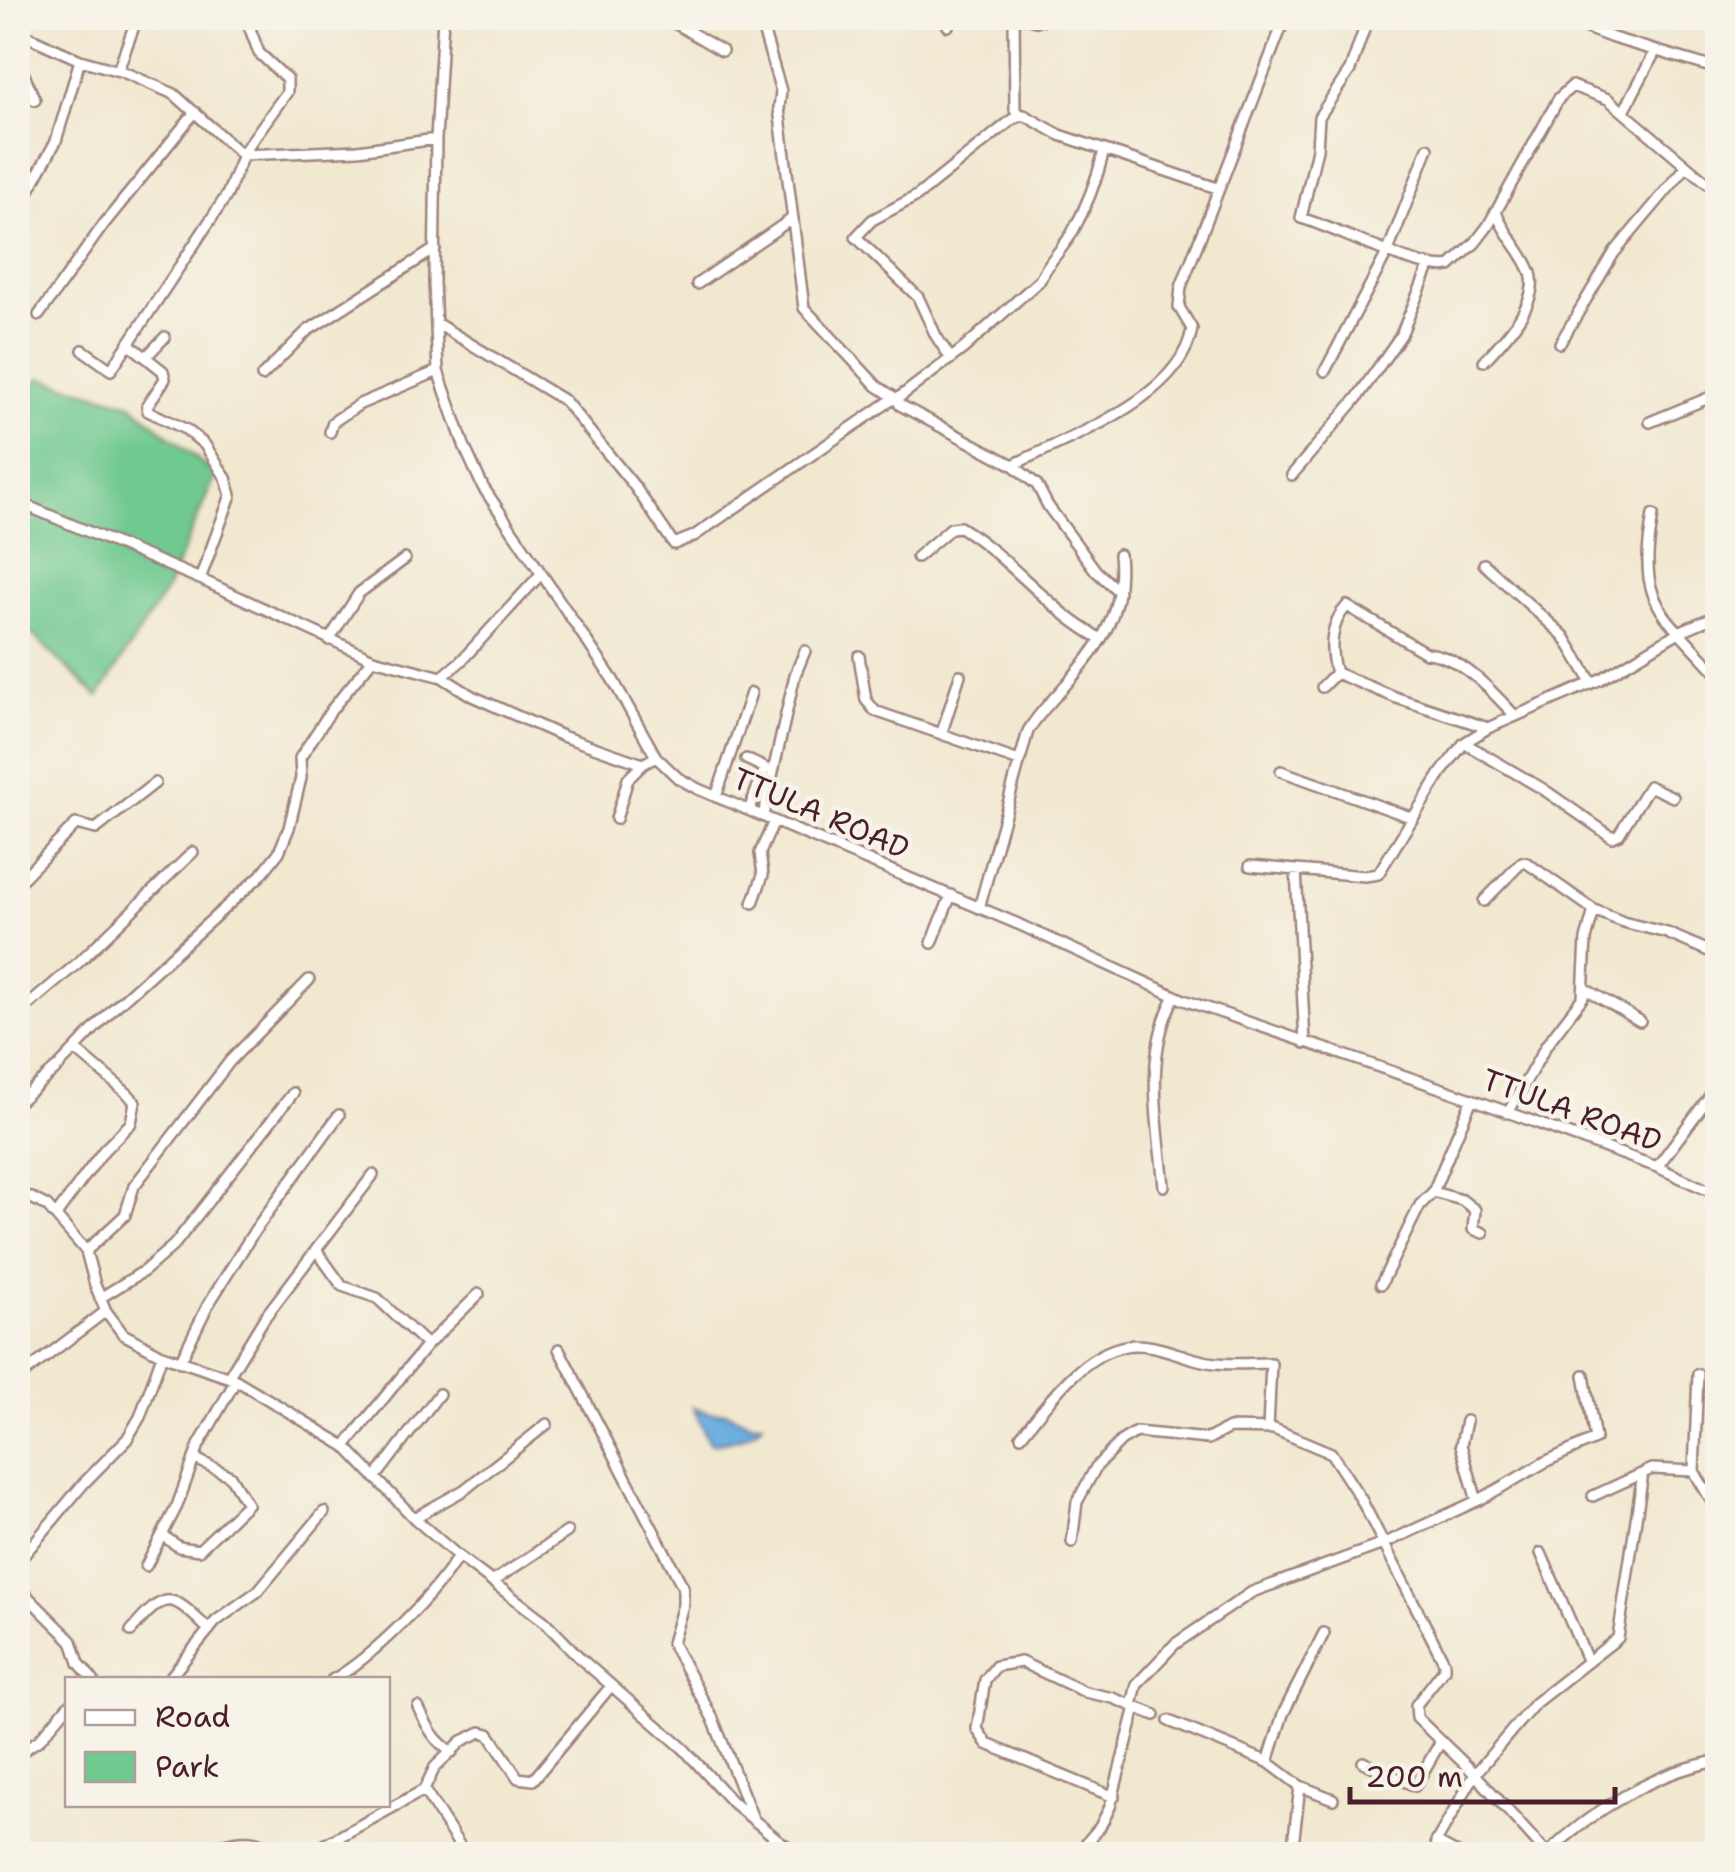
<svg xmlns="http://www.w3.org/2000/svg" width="1735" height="1872" viewBox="0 0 1735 1872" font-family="'Shantell Sans',sans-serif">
	<rect width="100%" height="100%" fill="#f7f3e8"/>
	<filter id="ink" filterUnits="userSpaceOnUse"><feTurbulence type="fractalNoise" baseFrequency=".01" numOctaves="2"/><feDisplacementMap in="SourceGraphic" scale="20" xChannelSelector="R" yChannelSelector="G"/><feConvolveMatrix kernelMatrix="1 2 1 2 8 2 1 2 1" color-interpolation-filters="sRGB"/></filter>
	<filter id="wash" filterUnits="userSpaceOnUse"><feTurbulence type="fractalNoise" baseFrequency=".0048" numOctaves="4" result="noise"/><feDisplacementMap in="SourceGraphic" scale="40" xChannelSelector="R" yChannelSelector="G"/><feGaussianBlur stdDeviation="2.25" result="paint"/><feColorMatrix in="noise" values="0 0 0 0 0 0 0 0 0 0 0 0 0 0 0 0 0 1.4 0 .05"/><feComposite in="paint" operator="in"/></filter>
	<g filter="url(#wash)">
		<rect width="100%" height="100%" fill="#f1e8d0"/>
		<path fill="#70c98f" stroke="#5d745d" stroke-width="2.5" d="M40,378L131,404L216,475L166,590L98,697L18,621V397Z"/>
		<path fill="#6aafe0" stroke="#5a6786" stroke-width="2.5" d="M693,1407L709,1413L726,1412L749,1423H762C749,1439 729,1441 710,1444Z"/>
	</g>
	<g filter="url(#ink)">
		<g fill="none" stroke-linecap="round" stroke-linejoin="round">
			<g stroke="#9e847e" stroke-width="14">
				<path id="minor" d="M443,18L436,139L434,283L438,371L465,448L483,487L613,680L656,757L678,778L698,789L1018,924L1184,1000L1472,1099L1657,1167L1718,1195
					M666,18L722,51
					M759,18L761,23L774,18
					M945,18L948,26
					M1014,18L1015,110L1021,115
					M1026,18L1036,21L1052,18
					M1267,18L1282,23L1283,21
					M1368,18L1350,70L1319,117L1317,149L1301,218C1336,228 1422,273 1450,266L1475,243L1488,226L1559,98L1572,86L1608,99L1718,192
					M1560,18L1613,38L1718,69
					M761,23L781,91L779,108L804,308L877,386L897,399L900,405L1013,465L1037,485L1048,506L1096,571L1119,592
					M18,32L80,60L123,72L174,94L242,155L358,150L436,139
					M18,61L35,100L18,86
					M118,70L137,18
					M1624,111L1655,52
					M18,210L56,141L80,60
					M697,284L793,218
					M39,315L104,224L195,112
					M436,323L565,401L635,487L674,544L694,536L893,399
					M1560,343L1614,253L1686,167
					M129,344L163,371L165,379L147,406L148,411L187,430L205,445L226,478L231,495L200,579
					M83,350L111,370L227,195L245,150L287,92V79L259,53L246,18
					M146,357L165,337
					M951,359L936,336L918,297L856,237L872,220L917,196L1013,119L1024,115L1060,135L1217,188
					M1484,361C1502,342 1540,303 1531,273C1524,252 1504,235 1496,212
					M1325,371L1388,251L1428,148
					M262,376L307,331L435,249
					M897,399L963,349L1040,280C1048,261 1062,250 1072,233C1086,208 1097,179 1104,151
					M1650,422L1718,394
					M330,432L333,422L360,404L438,371
					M1013,465C1068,437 1181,399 1192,329L1179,307L1181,287L1285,18
					M1292,475L1357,398L1401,335L1429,267
					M18,502L200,579L373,659L442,677L472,696L562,736L643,764L656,757
					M1653,515C1645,564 1642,596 1679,632L1718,615
					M917,557L951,528L960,527C1012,559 1048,610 1101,639
					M1484,564L1564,636L1592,683
					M329,640L359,593L405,559
					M859,656L866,700L875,711L1019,761
					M1336,673C1329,650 1330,623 1347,606L1426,653C1460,655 1493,692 1515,716
					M442,677L461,661L541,574
					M1322,687L1336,673L1397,698L1488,728
					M942,732L960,675
					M1464,743L1543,789L1612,837L1619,834L1649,786L1673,797
					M746,759L765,768L749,810
					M1281,771L1413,818
					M1717,775H1718
					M716,797L751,693
					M763,816L795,675L805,651
					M616,819L628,779L643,764
					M1250,866L1365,876L1378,874L1441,773L1464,743L1488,728L1601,679L1679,632L1718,674
					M1296,870L1305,1043
					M18,883L76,824L96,829L155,783
					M1484,901L1522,862L1527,863L1594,910L1623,922L1667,933L1718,955
					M753,903L763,875L760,853L774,821
					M979,908L1028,731C1038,714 1050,703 1063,688C1100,647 1125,613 1119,555
					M932,943L951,895
					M1585,989L1640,1021
					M18,1014L79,962L193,852
					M18,1102L57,1068L114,1008L261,875L279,852L289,828L301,778L300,758L332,709L373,659
					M1508,1113L1547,1044L1583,997L1586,939L1594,910
					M1657,1167L1718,1085
					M1164,1186C1158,1124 1143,1053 1175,996
					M18,1191L47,1206L86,1251L95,1285L106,1311L123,1334L162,1355L236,1380L345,1446L414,1518L458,1556L544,1621L581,1659L684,1749L733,1803L782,1843L801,1854
					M1433,1192L1462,1200L1475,1210L1473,1229L1483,1233
					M56,1215L104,1150L131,1123L135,1102L128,1094L75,1049
					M86,1251L125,1215L134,1186L230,1061L309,980
					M317,1251L342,1286L377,1298L427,1345L345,1446
					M1381,1284L1420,1205L1433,1192L1472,1099
					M100,1298L144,1271L174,1245L293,1093
					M427,1345L479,1294
					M559,1349L683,1587V1605L672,1643L713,1719L754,1821
					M180,1362L208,1305L255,1230L339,1115
					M1698,1374L1694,1471L1718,1512
					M229,1376L265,1317L373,1175
					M18,1378L106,1311
					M1466,1421L1461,1445L1477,1501
					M1021,1436C1048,1403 1080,1355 1125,1346C1156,1340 1186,1361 1216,1363C1234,1365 1253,1363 1271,1363L1268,1429
					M375,1478L439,1394
					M1593,1496L1652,1469L1694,1471
					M18,1509L20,1560
					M414,1518L464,1490L547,1424
					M162,1535L179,1547L199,1550L247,1504L230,1476L194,1458
					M1072,1542L1077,1502L1096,1467L1121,1441L1136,1432L1208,1439L1229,1428L1274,1429L1331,1453L1361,1499L1444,1662V1669L1416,1705L1417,1718L1475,1774L1547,1854
					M1541,1553L1587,1660
					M18,1562L84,1483L127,1439L140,1417L162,1355
					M146,1566L177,1506L199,1445L236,1380
					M492,1582L567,1532
					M18,1587L72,1641L79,1663L93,1680
					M131,1631C167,1588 172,1594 209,1630
					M168,1680L216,1621L258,1591L324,1512
					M332,1680C370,1659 436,1594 458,1556
					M1133,1701L1137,1684L1175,1644L1252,1592L1383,1544L1479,1500L1547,1461L1595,1439L1584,1375
					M418,1707C427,1726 434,1741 452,1752
					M1169,1721L1268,1762L1300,1786L1292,1854
					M24,1750L39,1740L68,1706
					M1268,1762L1283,1714L1324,1633
					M1363,1762L1415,1786L1441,1741
					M1300,1786L1333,1799
					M424,1790L465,1854
					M1114,1797L987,1744L977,1729L985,1680L996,1666L1021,1662L1085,1692L1113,1698L1155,1715
					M214,1846C248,1838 253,1838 284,1854
					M308,1854L424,1790L435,1767L462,1741L481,1732L489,1734L518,1778L533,1780L611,1686
					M1077,1854L1100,1827L1110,1807L1136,1707
					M1458,1854L1436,1842L1475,1774L1535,1703L1618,1638L1643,1473
					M1547,1854C1590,1812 1656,1771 1718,1761"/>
			</g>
			<use href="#minor" stroke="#fff" stroke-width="9"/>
		</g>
	</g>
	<g text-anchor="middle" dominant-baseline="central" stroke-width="9" stroke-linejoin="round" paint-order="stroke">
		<g font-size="30" fill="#4a1f2b" stroke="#f7f3e8">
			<text transform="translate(821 813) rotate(23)">TTULA ROAD</text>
			<text transform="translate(1572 1110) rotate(20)">TTULA ROAD</text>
		</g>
	</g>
	<rect width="1735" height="1872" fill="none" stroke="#f7f3e8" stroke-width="60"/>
	<rect x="65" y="1677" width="325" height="130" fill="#f7f3e8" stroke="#b29e9c" stroke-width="2.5"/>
	<rect x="85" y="1710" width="50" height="15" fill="#ffffff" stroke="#b29e9c" stroke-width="2.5"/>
	<text x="155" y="1727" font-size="30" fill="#4a1f2b">Road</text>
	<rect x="85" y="1752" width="50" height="30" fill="#70c98f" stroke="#b29e9c" stroke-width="2.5"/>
	<text x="155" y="1777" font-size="30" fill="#4a1f2b">Park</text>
	<path d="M1350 1787v15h265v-15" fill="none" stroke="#4a1f2b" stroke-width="5"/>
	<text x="1365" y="1787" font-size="30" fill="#4a1f2b" stroke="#f7f3e8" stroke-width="8" paint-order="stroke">200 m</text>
</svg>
